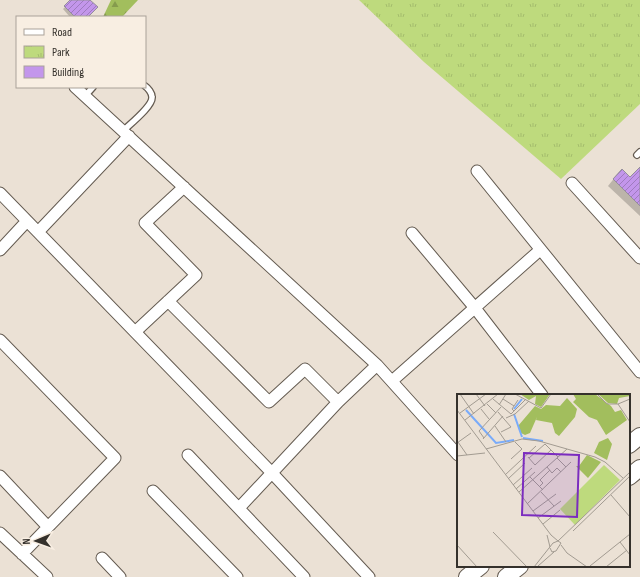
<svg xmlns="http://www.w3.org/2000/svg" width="640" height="577" viewBox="0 0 640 577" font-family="'Sofia Sans Condensed',sans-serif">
	<defs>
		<pattern id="forest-firs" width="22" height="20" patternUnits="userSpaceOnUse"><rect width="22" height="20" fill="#a2be5d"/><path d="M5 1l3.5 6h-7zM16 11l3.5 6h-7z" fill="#859b4d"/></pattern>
		<pattern id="park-tufts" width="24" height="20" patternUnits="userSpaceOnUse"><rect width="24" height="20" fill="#beda7d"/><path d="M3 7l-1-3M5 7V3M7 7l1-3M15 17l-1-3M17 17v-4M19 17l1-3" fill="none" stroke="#a4bc6c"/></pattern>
		<pattern id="building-hatch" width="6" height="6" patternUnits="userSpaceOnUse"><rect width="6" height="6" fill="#c396eb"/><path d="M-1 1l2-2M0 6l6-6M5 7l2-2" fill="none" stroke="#9f7bbf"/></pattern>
	</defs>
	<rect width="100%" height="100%" fill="#ebe1d5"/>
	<path fill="url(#forest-firs)" d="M111,0H138L122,17H103Z"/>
	<path fill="url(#park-tufts)" d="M359,0H640V104L561,179L424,62Z"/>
	<path fill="#0003" d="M72,0H89L87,17H70L63,9Z
		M640,174V216L608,186L616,176L630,178Z"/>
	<path fill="url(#building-hatch)" stroke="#958f9b" d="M70,0H90L98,7L88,17H75L64,6Z
		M640,167V206L613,179L622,169L630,177Z"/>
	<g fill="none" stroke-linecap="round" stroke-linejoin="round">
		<g stroke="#645b51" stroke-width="8">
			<path id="service" d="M85,96L93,87
				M123,131C130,124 153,106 152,97C152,93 148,88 145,86
				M637,155L640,152"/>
		</g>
		<g stroke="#645b51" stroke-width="13">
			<path id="minor" d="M75,87L377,365L458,455
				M477,171L640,372
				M572,183L640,258
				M0,193L272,473L369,577
				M38,232L129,136
				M412,233L475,308L542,395
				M0,250L27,221
				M168,301L269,402L305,369L338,402
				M135,332L196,275L145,223L184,187
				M0,340L115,458L22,554
				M392,381L540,250
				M188,455L304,577
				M0,476L48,527
				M153,491L237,577
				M239,508L338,402L377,365
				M0,533L47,577
				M102,558L120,577"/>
		</g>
		<g stroke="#645b51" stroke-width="18">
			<path id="secondary" d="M629,445L640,436
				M629,477L640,468
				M467,577L481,566
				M506,577L520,566"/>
		</g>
		<use href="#service" stroke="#fff" stroke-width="5.5"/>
		<use href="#minor" stroke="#fff" stroke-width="11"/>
		<use href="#secondary" stroke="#fff" stroke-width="16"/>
	</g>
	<g transform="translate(457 394)">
		<rect width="173" height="173" fill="#ebe1d5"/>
		<path d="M63,0H93L84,13L78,10L79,2L72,6ZM116,0H138L154,12L158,18L164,16L170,26L149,41L140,26L132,23L116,8L119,5ZM141,0H173V2L162,4L160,10L151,9ZM110,4L120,15L118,23L102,42L98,39L95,29L79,26L80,23L73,39L68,41L64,39L61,32L78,12L84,15L89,11L103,12ZM151,44L155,50L150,66L137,59L142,48ZM130,61L144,68L131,84L119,72H122Z" fill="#a2be5d"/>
		<path d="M147,71L163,86L118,131L103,115Z" fill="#beda7d"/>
		<path fill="none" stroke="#79abfa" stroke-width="2" d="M57,15L65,5M9,16L39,49L57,46M57,20L65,43M66,44L86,47"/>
		<path fill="none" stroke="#a29b91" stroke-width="1" d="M3,0L17,20M19,0L28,12M58,0L84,14L94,0H111M140,0L150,10H161L173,28M36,5L54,20L69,5M46,5L57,12M30,10L39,19M161,10L173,5M42,11L49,0M24,15L32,25M0,16L94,141L101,147L173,78M57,17L55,15L61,6M41,18L54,33L44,38M3,19L29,0M49,24L58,20L72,7M8,26L41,0M38,32L49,48M27,44L22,37L44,13M26,45L46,22M1,48L10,61M0,49L14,39M29,55L65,45L82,47L138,63L148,68L166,84M0,62L28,59M71,63L78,71L94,56M72,64L88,50L101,63M100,64L109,73M54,65L65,55L58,48M90,73L95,79L100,74L104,78M48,81L79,52M73,83L86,96M51,85L68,69M56,91L75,74M83,92L86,89L83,86L93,76M59,95L78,78M62,98L110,55M84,98L97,112M154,101L173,123M70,110L114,68M76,117L99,100M81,124L104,107M86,130L103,116M116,137L173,82M36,138L70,173M90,141L93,153M163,148L173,161M0,151L20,173M104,151L110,159L130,173M81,172L97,158M133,172L173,140M77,173L96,149L101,147L104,149L99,157L95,158L93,154M149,173L170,156"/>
		<path fill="#7b2cbf" fill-opacity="0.15" stroke="#7b2cbf" stroke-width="2" d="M67,59L122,61L120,123L65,121Z"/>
		<rect width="173" height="173" fill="none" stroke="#35312c" stroke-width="2"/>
	</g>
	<rect x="16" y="16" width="130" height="72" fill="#f8eee2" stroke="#aaa299"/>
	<rect x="24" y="29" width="20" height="6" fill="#ffffff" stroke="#aaa299"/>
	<text x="52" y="36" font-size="12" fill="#35312c">Road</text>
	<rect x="24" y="46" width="20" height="12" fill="url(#park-tufts)" stroke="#aaa299"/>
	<text x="52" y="56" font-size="12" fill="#35312c">Park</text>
	<rect x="24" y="66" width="20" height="12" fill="#c396eb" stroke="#aaa299"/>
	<text x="52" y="76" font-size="12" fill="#35312c">Building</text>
	<g transform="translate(36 541) rotate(268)" stroke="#f8eee2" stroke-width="3" paint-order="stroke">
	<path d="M0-3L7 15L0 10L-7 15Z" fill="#35312c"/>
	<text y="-6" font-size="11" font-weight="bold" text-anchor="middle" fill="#35312c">N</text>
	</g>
</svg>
